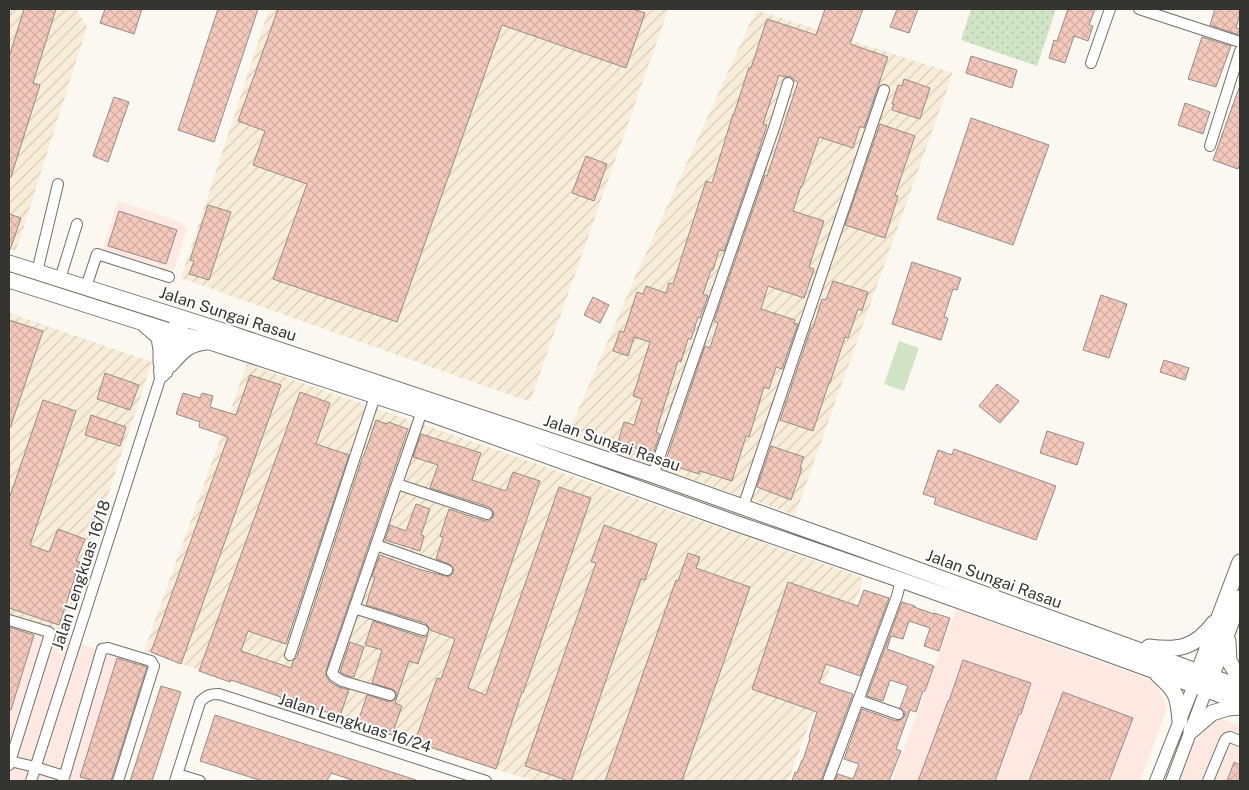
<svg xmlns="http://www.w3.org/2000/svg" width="1249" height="790" viewBox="0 0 1249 790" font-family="'Public Sans',sans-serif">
	<defs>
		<pattern id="industrial-furrows" width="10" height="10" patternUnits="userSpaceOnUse" patternTransform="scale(1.25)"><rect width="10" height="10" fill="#f8edd8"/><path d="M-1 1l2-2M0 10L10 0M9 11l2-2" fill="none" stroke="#d5ccba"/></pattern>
		<pattern id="grass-dots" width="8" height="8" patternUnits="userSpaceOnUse" patternTransform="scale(1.25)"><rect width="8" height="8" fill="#d1e3c5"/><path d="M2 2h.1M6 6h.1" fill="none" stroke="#b4c3aa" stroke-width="1.8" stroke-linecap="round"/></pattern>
		<pattern id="building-cross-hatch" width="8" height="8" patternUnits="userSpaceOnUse" patternTransform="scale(1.25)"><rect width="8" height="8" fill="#f4c9bb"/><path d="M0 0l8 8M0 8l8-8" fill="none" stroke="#d2ada1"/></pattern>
	</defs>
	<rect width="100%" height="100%" fill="#faf8f0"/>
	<path fill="#fde9e2" d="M118,201L180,222L187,228L174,270L170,272L102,250Z
		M956,609L1156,682L1167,709L1140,781H892Z
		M9,622L150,665L114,781H9Z
		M1217,717L1240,726V781H1175L1186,751Z"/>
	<path fill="url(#industrial-furrows)" d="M9,9H76L87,27L16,251L9,248Z
		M269,9H667L668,10L530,402L181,278Z
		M756,10L953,73L795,515L567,436L636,275Z
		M9,313L152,362L62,633L9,616Z
		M247,364L520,458L864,578L788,781H534L437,751L144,651Z"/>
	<path fill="url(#grass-dots)" d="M971,9H1056L1037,66L961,40Z"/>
	<path fill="#d1e3c5" d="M899,341L919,348L904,391L884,384Z"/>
	<path fill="url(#building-cross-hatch)" stroke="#958d8a" d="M24,9H56L33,83L40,85L11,177H9V57Z
		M105,9H142L134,34L100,23Z
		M218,9H258L214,142L178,130Z
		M278,9H632L645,13L626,68L502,25L397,322L273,279L307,184L253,165L265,131L238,121Z
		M825,9H863L850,44L888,57L864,128L860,126L853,148L819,137L802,187L801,186L793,211L824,221L809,267L814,269L804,298L768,286L761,309L795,320L794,323L798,324L782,369L776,367L769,389L764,387L749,437L746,436L732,481L700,471L699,474L665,463L705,346L710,348L718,323L714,321L765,175L767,176L798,82L794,80L793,78L790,76L784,77L779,75L763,124L767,125L757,156L724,251L719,250L713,270H711L703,294L708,296L700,318L698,317L691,339H688L681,362L678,361L656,432L660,434L653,454L618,442L624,422L634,425L642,399L633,396L650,342L634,337L628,356L613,351L620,331L624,332L637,292L643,294L646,286L666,293L669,283L673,284L706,181L712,183L733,114H734L749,67L751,68L767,19L816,35Z
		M897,9H918L909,33L890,27Z
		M1068,9H1095L1089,25L1093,26L1088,41L1074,36L1065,63L1049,58L1054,40L1057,41Z
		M1215,9H1240V14L1236,28L1240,29L1239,35L1210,25Z
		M1202,37L1231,46L1216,87L1188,79Z
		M971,56L1017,70L1012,88L966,73Z
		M904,79L930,88L920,119L892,110L894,104H892L898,85L902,86Z
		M1239,88H1240V163L1238,169L1213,160Z
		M114,97L129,102L108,162L93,156Z
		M1185,103L1210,112L1203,134L1178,125Z
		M971,118L1049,145L1013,245L937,219Z
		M880,124L915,136L895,195L898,196L885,238L845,225Z
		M586,156L607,164L594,201L572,193Z
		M208,205L231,212L209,280L189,274L194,261L190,260Z
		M119,211L177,230L166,264L108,246Z
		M9,214L21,218L10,250H9Z
		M912,262L961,278L957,290L953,289L944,317L948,318L941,340L892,324Z
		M833,281L868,292L862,311L858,309L848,338L845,337L830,383H829L813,431L780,420L811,328H813L822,299L826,300Z
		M1101,295L1127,304L1109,358L1083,350Z
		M593,297L609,305L600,323L584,315Z
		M9,320L43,331L10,428H9Z
		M1164,360L1189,368L1185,380L1160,372Z
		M105,373L139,385L130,410L97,399Z
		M250,375L281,385L181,664L151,652L228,437L199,427L200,422L176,414L183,393L200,398L202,393L213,396L210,407L236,415Z
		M997,384L1019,401L1000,423L979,406Z
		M300,392L330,403L316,444L349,455L286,644L248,631L241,651L291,668L293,661L297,657L362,459L366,450L376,420L387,424L388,422L408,429L326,671V676L330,682L339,687L349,690L340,716L313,708V710L280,700L281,697L231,680L230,682L199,671Z
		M43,400L76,411L30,545L49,552L58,529L85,539L76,561L80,562L59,625L9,608V499Z
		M91,415L126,427L120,446L85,435Z
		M1047,431L1084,443L1077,465L1040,453Z
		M421,434L481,453L472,480L506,491L513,472L540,481L468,688L486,695L559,487L591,498L523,693L522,692L496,769L415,742L437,678L441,679L455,639L430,630L428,626L425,623L366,605L375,577L372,576L380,555L418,569L449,577L453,573L454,569L452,566L449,564L436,559L443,537L440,536L449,509L485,521H489L493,517L494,512L489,507L430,488L438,465L413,457Z
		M771,446L804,457L800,467L802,468L791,500L757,487Z
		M954,449L1056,486L1036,540L934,504L936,498L923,494L938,450L952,455Z
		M416,504L430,509L421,535L424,536L420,551L385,540L390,525L406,531Z
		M604,525L657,544L645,580L641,579L571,781H569L525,766L596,563L591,562Z
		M688,553L700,557L696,568L750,587L682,781H605L676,580L678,581Z
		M788,582L858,606L864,590L889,598L860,676L826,664L819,683L853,694L821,781H792L795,772L797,773L802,760H803L810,738L809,737L817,712L752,689Z
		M902,602L915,606L914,607L934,614V613L950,618L939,651L924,646L930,628L909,621L903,639L891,636L887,649L934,666L925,691H923L916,712L910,710L896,749L901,751L889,781H835L838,774L853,779L859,764L844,759L862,709L896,721L902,719L904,717L905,712L900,708L908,686L890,680L883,701L867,696Z
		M373,621L421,637H425L428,635L418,664L409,661L395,703L402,706L392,735L374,729L373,731L357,725L367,695L389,702L394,700L397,696L395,691L392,689L372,683L382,650L365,645Z
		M9,627L34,635L11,710H9Z
		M350,642L364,647L354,677L345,675L340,672Z
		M117,658L147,667L111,781H94L80,777Z
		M963,660L1031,683L1021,714H1019L995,781H918L948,701H949Z
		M161,686L181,692L159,760L152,781H130Z
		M1063,692L1133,718L1109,781H1029Z
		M215,715L416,780L415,781H355L331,773L327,781H262L200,761Z
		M1234,762L1240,765V781H1227Z"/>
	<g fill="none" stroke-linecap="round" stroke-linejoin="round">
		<g stroke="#727169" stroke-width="12">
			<path id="minor" d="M1139,9L1240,42
				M1091,63L1110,9
				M1210,146L1240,51
				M37,272L58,184
				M60,279L77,224
				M86,287L97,254L169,277
				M160,379L167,373L186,319
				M653,475L774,128L788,83
				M397,484L487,514
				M743,507L884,90
				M376,545L447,570
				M354,608L423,630
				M9,620L49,632L50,634L9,765
				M290,655L375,396
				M390,695L342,681L334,676L332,673L422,411
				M858,700L898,714
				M10,761L35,767L64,776
				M177,774L200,781
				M31,781L160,379L159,370L177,316
				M63,781L102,649L108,648L151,661L154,666L118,781
				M175,781L200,702C207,695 210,694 219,694L486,781
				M828,781L897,596L901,580
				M1208,781L1225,740L1227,738L1230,737L1240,741"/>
		</g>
		<g stroke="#727169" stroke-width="14">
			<path id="tertiary" d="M1156,781L1194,685
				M1172,781L1206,690"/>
		</g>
		<g stroke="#727169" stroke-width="17">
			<path id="primary" d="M9,263L223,331L653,475L858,548L1240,687
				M9,280L172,332L210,342L422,411L738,524L901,580L1089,647L1240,702
				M146,326L159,337L161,350V363
				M170,365C182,352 187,344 206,342
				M1228,641L1229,661L1240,679
				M1149,647C1178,651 1195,648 1214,623
				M1158,675C1177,692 1178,696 1180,721
				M1195,681L1240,562
				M1208,686L1240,598
				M1191,731L1212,713L1228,708L1240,707"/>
		</g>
		<use href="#minor" stroke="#fff" stroke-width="10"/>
		<use href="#tertiary" stroke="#fff" stroke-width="12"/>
		<use href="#primary" stroke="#fff" stroke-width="15"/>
	</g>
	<g text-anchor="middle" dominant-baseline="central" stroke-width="4" stroke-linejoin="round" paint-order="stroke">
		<g font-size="16" fill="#343431" stroke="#fff">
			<text transform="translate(228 314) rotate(18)">Jalan Sungai Rasau</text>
			<text transform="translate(612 443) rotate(19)">Jalan Sungai Rasau</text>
			<text transform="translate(81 575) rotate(-72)">Jalan Lengkuas 16/18</text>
			<text transform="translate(994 579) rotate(20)">Jalan Sungai Rasau</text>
			<text transform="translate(355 723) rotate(18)">Jalan Lengkuas 16/24</text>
		</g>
	</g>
	<rect width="1249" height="790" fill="none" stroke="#343431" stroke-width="20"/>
</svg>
